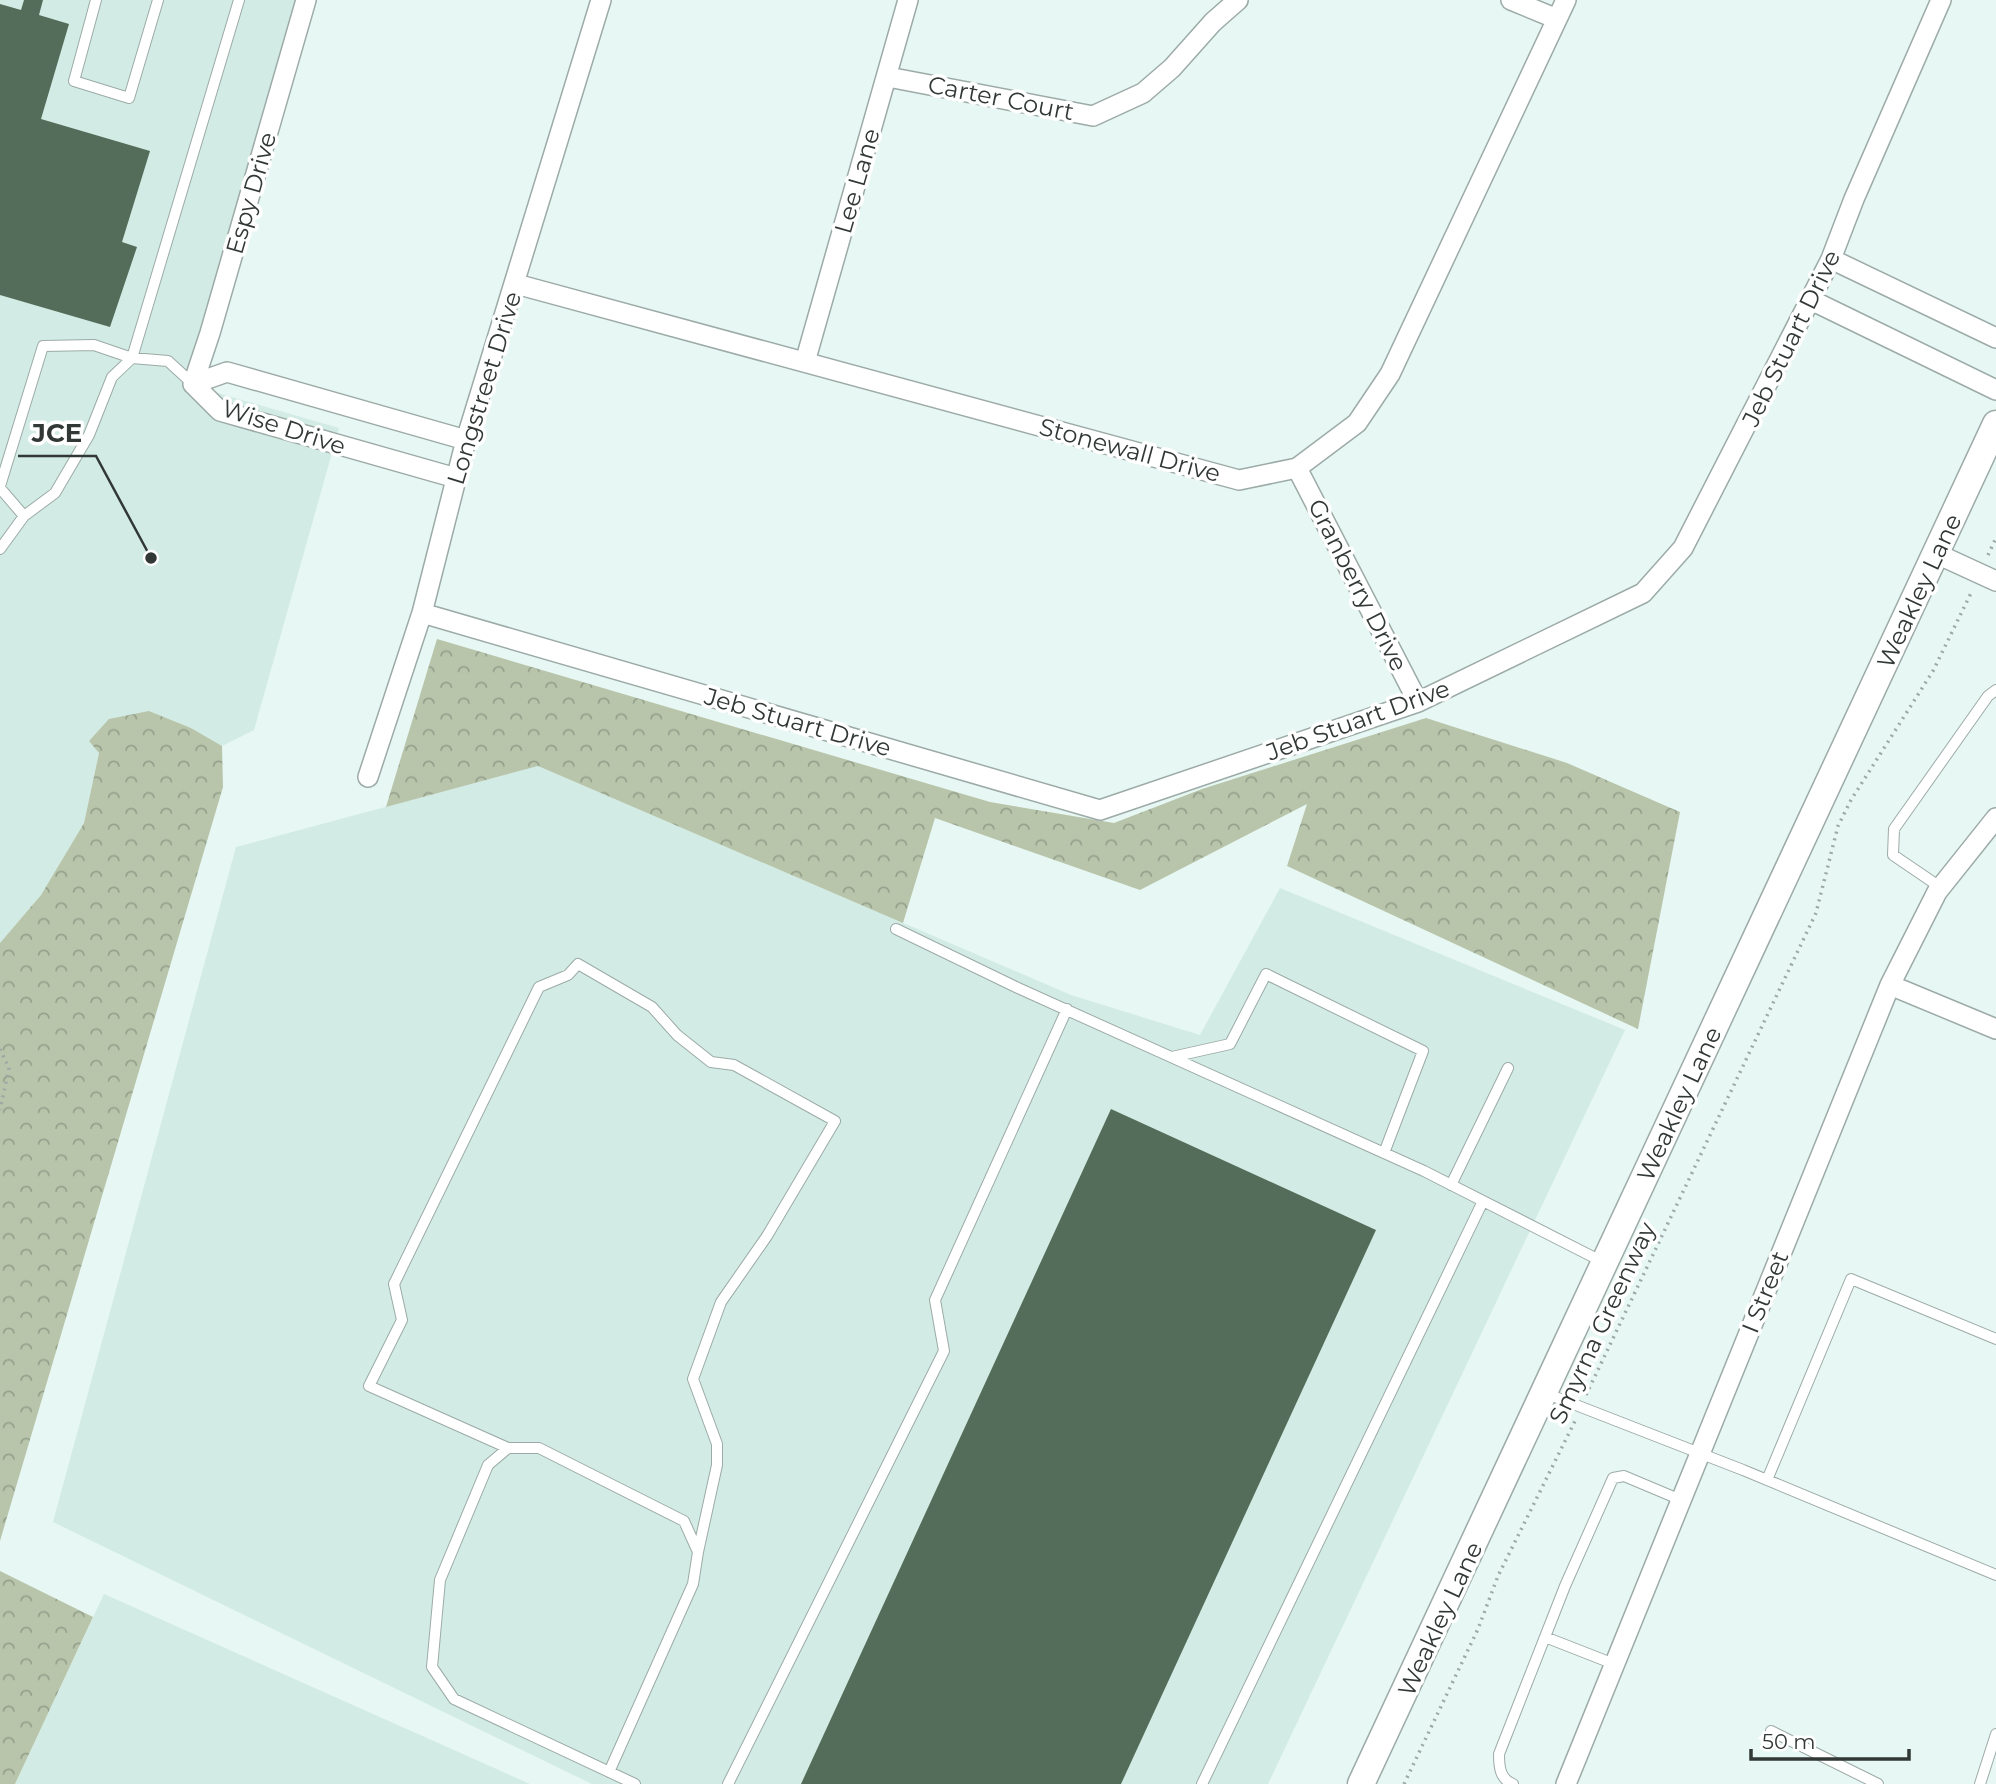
<svg xmlns="http://www.w3.org/2000/svg" width="1996" height="1784" viewBox="0 0 1996 1784" font-family="Montserrat,sans-serif">
	<defs>
		<pattern id="forest-crowns" width="20" height="18" patternUnits="userSpaceOnUse" patternTransform="scale(1.75)"><rect width="20" height="18" fill="#b8c5ab"/><path d="M2 6a3 3 0 1 1 6 0M12 15a3 3 0 1 1 6 0" fill="none" stroke="#96a18c"/></pattern>
	</defs>
	<rect width="100%" height="100%" fill="#e7f7f3"/>
	<path fill="#d2ebe4" d="M0,0H306L200,388L339,428L254,730L222,746L191,728L149,711L99,753L84,823L41,895L0,943Z
		M538,766L1071,995L1200,1035L1280,888L1625,1030L1268,1784H592L53,1522L236,847Z
		M104,1594L530,1784H15Z"/>
	<path fill="url(#forest-crowns)" d="M437,639L990,802L1114,823L1202,789L1426,718L1567,763L1680,812L1638,1029L1287,866L1307,804L1140,890L935,818L903,923L538,766L386,807Z
		M149,711L191,728L222,746L223,787L0,1541V943L41,895L84,823L99,753L89,741L109,719Z
		M0,1571L93,1617L15,1784H0Z"/>
	<path fill="#546d5a" d="M24,0H43L39,15L69,24L41,119L150,151L122,242L137,247L110,327L0,295V4L21,10Z
		M1111,1109L1376,1230L1121,1784H801Z"/>
	<g fill="none" stroke-linecap="round" stroke-linejoin="round">
		<g stroke="#9caba7" stroke-width="12">
			<path id="lane" d="M96,0L74,81L129,98L158,0
				M0,486L43,346L94,345L132,358L168,361L193,384
				M0,488L24,516L55,493L89,435L112,377L132,358L239,0
				M0,549L24,516
				M1940,887L1893,855L1894,829L1988,696L1996,690
				M896,929L1018,988L1424,1171L1603,1262
				M1172,1057L1230,1044L1266,974L1423,1051L1384,1153
				M1451,1185L1508,1068
				M1545,1393L1743,1470L1996,1575
				M508,1448L369,1386L402,1320L394,1284L539,987L568,975L578,964L652,1007L677,1035L711,1062L734,1065L835,1121L767,1236L721,1302L693,1379L717,1444V1465L698,1552
				M1767,1480L1851,1279L1996,1339
				M1545,1637L1614,1664
				M1771,1731L1878,1784
				M609,1772L693,1584L698,1552L684,1521L539,1448H508L488,1465L440,1580L432,1667L454,1699L635,1784
				M728,1784L944,1351L935,1300L1067,1009
				M1202,1784L1483,1201
				M1513,1784C1500,1779 1499,1767 1499,1754L1565,1586L1613,1478L1624,1476L1681,1500
				M1980,1784L1996,1734"/>
		</g>
		<g stroke="#9caba7" stroke-width="22">
			<path id="street" d="M1511,0L1557,19
				M888,77L1093,116L1143,93L1172,68L1213,22L1238,0
				M1831,259L1996,338
				M516,284L1239,480L1297,468L1357,423L1390,374L1566,0
				M1811,300L1996,390
				M805,362L908,0
				M193,384L210,333L306,0
				M193,384L227,372L466,440
				M193,384L220,411L456,478
				M1297,468L1418,702
				M1935,553L1996,581
				M422,613L1100,810L1418,702L1643,593L1683,548L1831,259L1854,199L1941,0
				M368,777L422,613L466,440L601,0
				M1890,985L1996,1029
				M1566,1784L1890,985L1937,892L1996,818"/>
		</g>
		<g stroke="#9caba7" stroke-width="29">
			<path id="secondary" d="M1361,1784L1996,424"/>
		</g>
		<path stroke="#9da9a6" stroke-width="3.5" stroke-dasharray="2 5" stroke-linecap="butt" d="M1988,555L1996,538
			M0,1049L9,1068L0,1110
			M1586,1395L1816,913L1838,826L1851,800L1933,671L1972,591
			M1404,1784L1478,1629L1498,1576L1576,1419"/>
		<use href="#lane" stroke="#fff" stroke-width="10"/>
		<use href="#street" stroke="#fff" stroke-width="19"/>
		<use href="#secondary" stroke="#fff" stroke-width="26"/>
	</g>
	<g text-anchor="middle" dominant-baseline="central" stroke-width="7" stroke-linejoin="round" paint-order="stroke">
		<g font-size="24" fill="#313836" stroke="#fff">
			<text transform="translate(1001 98) rotate(11)">Carter Court</text>
			<text transform="translate(857 181) rotate(-74)">Lee Lane</text>
			<text transform="translate(251 193) rotate(-74)">Espy Drive</text>
			<text transform="translate(1791 338) rotate(-64)">Jeb Stuart Drive</text>
			<text transform="translate(484 388) rotate(-73)">Longstreet Drive</text>
			<text transform="translate(284 427) rotate(18)">Wise Drive</text>
			<text transform="translate(1130 450) rotate(15)">Stonewall Drive</text>
			<text transform="translate(1358 585) rotate(63)">Granberry Drive</text>
			<text transform="translate(1919 591) rotate(-65)">Weakley Lane</text>
			<text transform="translate(1358 720) rotate(-20)">Jeb Stuart Drive</text>
			<text transform="translate(798 722) rotate(16)">Jeb Stuart Drive</text>
			<text transform="translate(1679 1104) rotate(-65)">Weakley Lane</text>
			<text transform="translate(1765 1292) rotate(-68)">I Street</text>
			<text transform="translate(1602 1323) rotate(-65)">Smyrna Greenway</text>
			<text transform="translate(1440 1619) rotate(-65)">Weakley Lane</text>
		</g>
	</g>
	<path fill="none" stroke="#313836" stroke-width="2.5" d="M151 558L96 456H18"/>
	<circle fill="#313836" stroke="#fff" stroke-width="2.5" cx="151" cy="558" r="7"/>
	<g font-size="26" text-anchor="middle" font-weight="bold" fill="#313836" stroke="#fff" stroke-width="7" stroke-linejoin="round" paint-order="stroke">
		<text x="57" y="442">JCE</text>
	</g>
	<path d="M1751 1749v10h158v-10" fill="none" stroke="#313836" stroke-width="3.5"/>
	<text x="1762" y="1749" font-size="21" fill="#313836" stroke="#ffffff" stroke-width="5" paint-order="stroke">50 m</text>
</svg>
